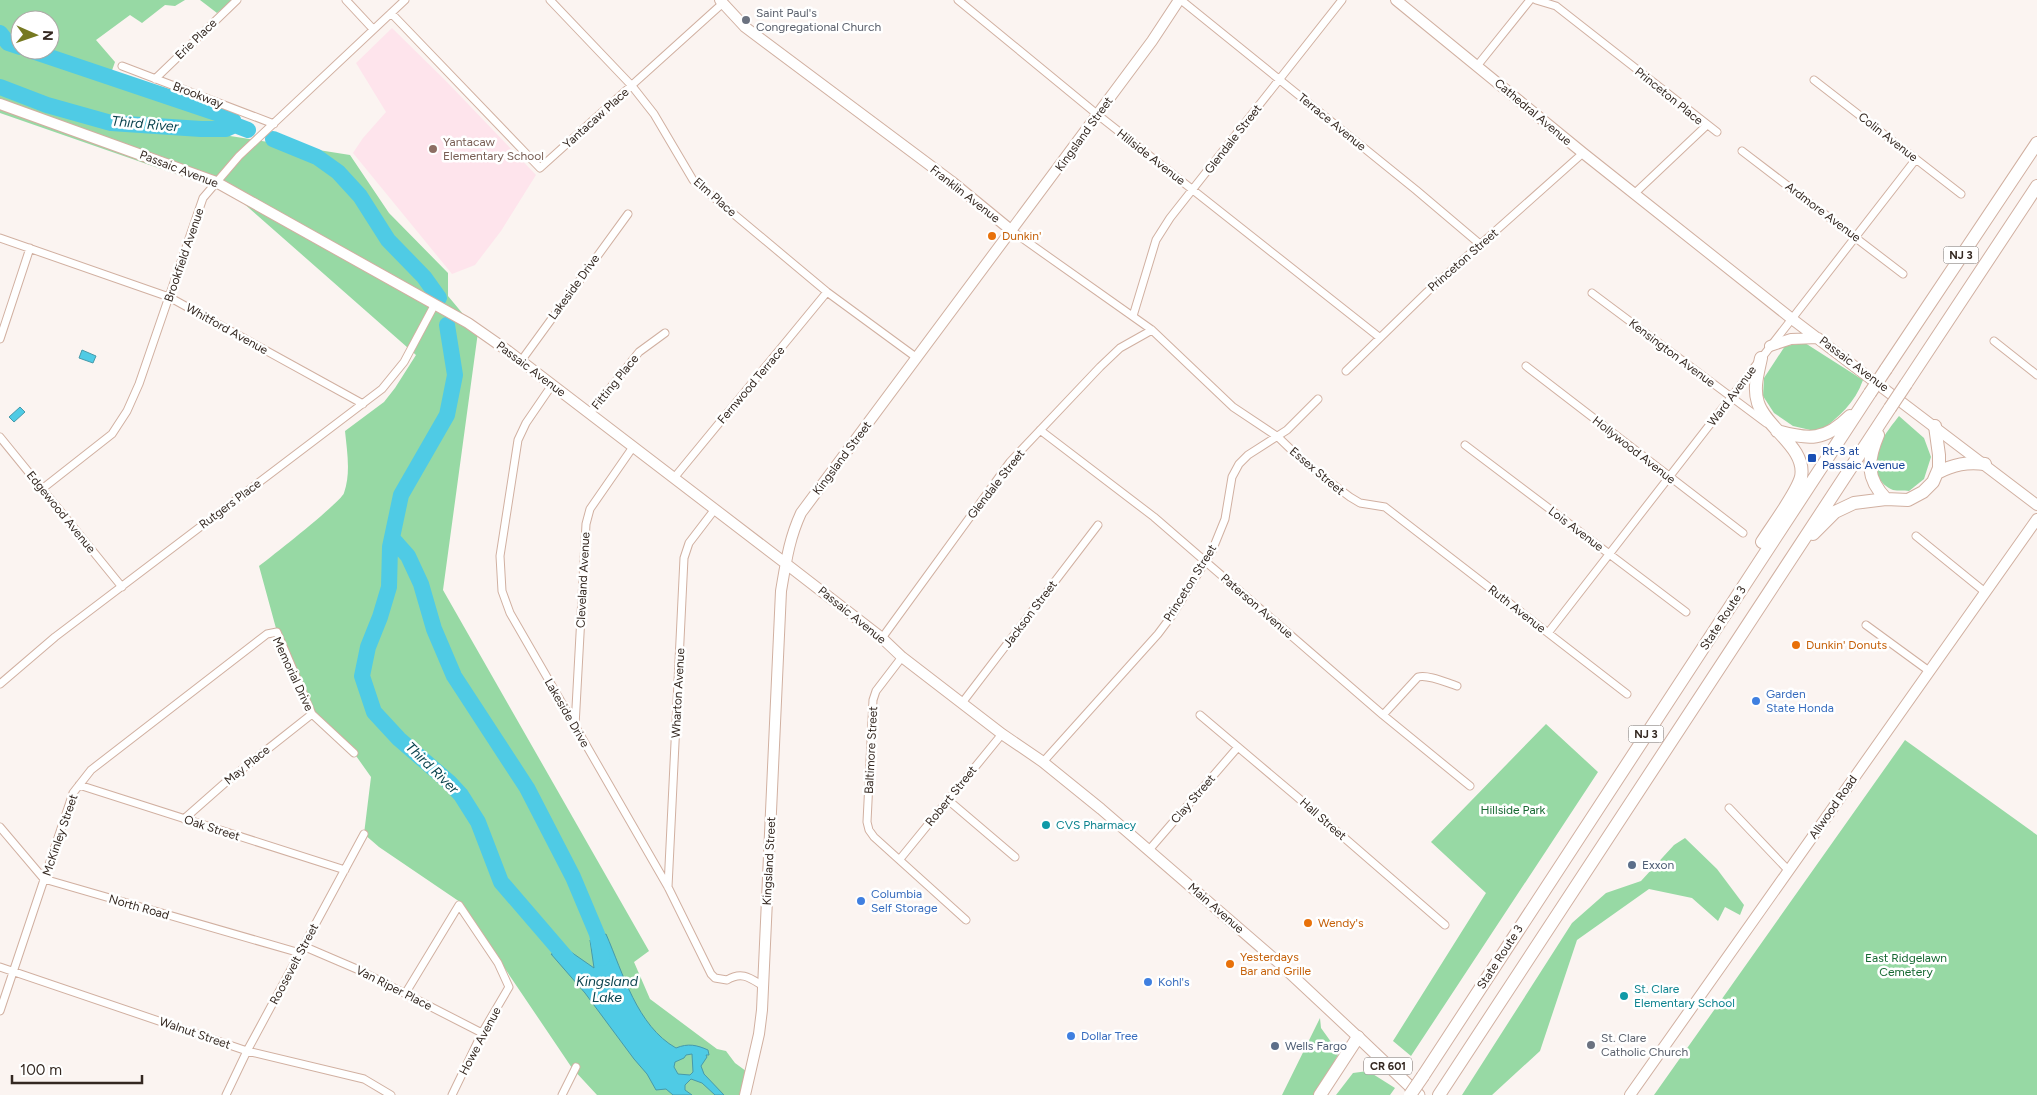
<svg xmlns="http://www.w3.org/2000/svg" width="2037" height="1095" viewBox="0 0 2037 1095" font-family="Figtree,sans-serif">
	<rect width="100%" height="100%" fill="#fbf4f1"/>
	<path fill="#fee4ec" d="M392,28L445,80L536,175L501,231L475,265L452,274L353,153L363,138L386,112L356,63Z"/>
	<path fill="#97d9a4" d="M0,0H185L175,6L165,5L142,23L130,15L96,40L115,62L110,76L29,50H50V20H20V47L8,43L0,33Z
		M200,0H233L217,13Z
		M0,38L7,45L219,115L233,122L230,136L350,155L389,213L448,273V296L478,332L443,590L649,951L634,962L650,999L717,1049L726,1051L735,1063L750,1074L745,1095H597L572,1068L460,902L379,847L364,834L371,777L354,753L313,714L277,632L259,566C271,557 341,502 344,493C351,473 347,451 345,431L384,402L395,388L416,355L233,194L0,113Z
		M1805,343L1863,380C1855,403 1839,417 1819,432L1793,426L1774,413L1763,396L1764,378L1785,346Z
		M1899,416L1924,438L1931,457L1924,479L1909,491C1904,490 1898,491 1893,490C1887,488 1881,482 1878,477C1867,455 1886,433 1899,416Z
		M1546,724L1598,772L1411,1056L1393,1041L1486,893L1431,842Z
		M1905,740L2037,835V1095H1654Z
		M1685,838L1717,869L1744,905L1740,915L1725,907L1718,921L1692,898L1649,889L1577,940L1540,1051L1492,1095H1462L1572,923L1606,893L1641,881L1674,845Z
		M1320,1018L1321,1028L1339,1053L1316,1095H1282Z
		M1368,1071L1395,1088L1390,1095H1336L1353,1073Z"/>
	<path fill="#4fcbe5" stroke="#479aaa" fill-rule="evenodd" d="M82,350L96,356L93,363L79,358Z
		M20,407L25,412L14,422L9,417Z
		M606,934C623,973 637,1026 676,1048C688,1043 697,1045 708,1050L709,1055H706L707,1057L701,1066L704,1074L724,1095H715L702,1083L691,1079L685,1085V1090L692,1095H673L666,1089L656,1090L647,1074L634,1059L585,993L551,954L571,952L594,968L590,940ZM692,1054L693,1072L690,1075L678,1074L674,1067L675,1062L684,1058L686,1055Z"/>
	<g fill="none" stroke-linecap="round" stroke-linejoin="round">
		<path stroke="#4fcbe5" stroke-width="16" d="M0,33L8,43L20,47
			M29,50L219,114L233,120L235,125
			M0,87L47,105L111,123L201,129H226L235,125L248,130
			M273,139L317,157L338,172L360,196L388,240L424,277L439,298
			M447,325L455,375L447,415L401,495L390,547L389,587L380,617L368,647L362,676L374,712L399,739L449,782L461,795L478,822L501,882L576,969
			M392,538L408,556L421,584L434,629L454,676L527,788L573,877L597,934L602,958"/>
		<g stroke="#d1b0a1" stroke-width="9">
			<path id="street" d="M346,0L373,29
				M550,0L632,86L654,114L693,180L827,292L917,358
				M958,0L1098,115L1379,337
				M1181,0L1416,190L1481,245
				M1536,0L1556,6L1717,132
				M391,13L540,168L723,3
				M122,66L274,124
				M1477,66L1530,0
				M155,79L237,0
				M1814,80L1961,194
				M1742,151L1903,274
				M1634,194L1707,125
				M1012,231L1152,330L1233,407L1278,437L1306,464L1350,497L1360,503L1385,507L1627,694
				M0,238L169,297L363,404
				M1592,293L1766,423
				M1133,316L1156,240L1170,218L1342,0
				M0,339L30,248
				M1994,341L2037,375
				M521,361L628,214
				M1526,366L1743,533
				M1346,371L1427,292L1583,153
				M552,385L526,423L518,440L500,556L502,591L510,613L668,887L711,974L715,978L727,980C742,971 750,978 763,986
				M590,413L639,352L665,333
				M1040,430L1154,517L1383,715L1470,786
				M0,437L122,587
				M1465,445L1686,612
				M674,478L827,292
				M42,489L112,434L127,411L139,384L203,198L239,156L405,0
				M1916,536L1985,592
				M1866,625L1929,671
				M1548,633L1916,159
				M882,638L1010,462L1100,367L1120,348L1152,330
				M902,657L876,691L873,700L867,822L869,830L874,837L966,920
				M0,684L55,637L382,389L404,362L435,304
				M962,703L1098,525
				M1200,715L1296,796L1445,925
				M1383,715L1418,677C1428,674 1447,683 1457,686
				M575,726L586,524L590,509L633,447
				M1043,762L1158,634L1173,614L1212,551L1225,519L1232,477L1239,464L1248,455L1287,430L1318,399
				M79,785L345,870
				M948,800L1015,857
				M1729,808L1788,870
				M184,819L226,782L312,714
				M0,827L44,879L300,953
				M1149,850L1238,747
				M900,859L1002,734
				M668,887L684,558L689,543L715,509
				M303,946L359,970L482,1033
				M0,967L247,1051L364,1079L391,1095
				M405,994L459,905L498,963L509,987L482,1033L452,1095
				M0,1011L73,793L91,770L267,634L277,632L312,714L354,753
				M226,1095L247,1051L364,834
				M562,1095L576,1067"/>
		</g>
		<g stroke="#d1b0a1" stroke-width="12">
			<path id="secondary" d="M720,0L745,27L951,181L1012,231
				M1396,0L1583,153L1792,319L2037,505
				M0,104L216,182L468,323L508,351L785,563L882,638L902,657L1002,734L1043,762L1101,809L1279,963L1358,1037
				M1770,346L1791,339L1818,338
				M745,1095L759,1034L762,1010L781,591C786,562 789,539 801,513L1152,41L1179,0
				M1630,1095L2037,519"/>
		</g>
		<g stroke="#d1b0a1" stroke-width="13">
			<path id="primary" d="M1358,1037L1419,1095"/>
		</g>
		<g stroke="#d1b0a1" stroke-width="14">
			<path id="highway" d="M1761,358C1758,373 1753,388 1758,403C1766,428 1807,448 1801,477C1797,493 1772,526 1762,542
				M1886,369L2037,143
				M1906,384L2037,186
				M1777,431C1809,440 1825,441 1850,416
				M1878,435C1867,461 1866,478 1886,499
				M1937,473C1954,464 1967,462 1985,464
				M1813,534L1835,512L1854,503L1886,499L1908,500L1923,492L1933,482L1939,468V455L1935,426
				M1423,1076L1870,393
				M1320,1095L1358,1037
				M1439,1095L1890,408"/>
		</g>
		<use href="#street" stroke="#fff" stroke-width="7"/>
		<use href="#secondary" stroke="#fff" stroke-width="10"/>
		<use href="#primary" stroke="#fff" stroke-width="11"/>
		<use href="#highway" stroke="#fff" stroke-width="12"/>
		<g stroke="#d1b0a1" stroke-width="14" stroke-linecap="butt">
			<path id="highway-bridge" d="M1870,393L1886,369
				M1890,408L1906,384
				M1410,1095L1423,1076"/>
		</g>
		<use href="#highway-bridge" stroke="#fff" stroke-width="12"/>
	</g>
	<g fill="#6b7280" stroke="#fff" stroke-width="2">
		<circle cx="746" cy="20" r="5"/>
		<circle cx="1591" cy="1045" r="5"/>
	</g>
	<circle fill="#8d6e63" stroke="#fff" stroke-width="2" cx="433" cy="149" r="5"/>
	<g fill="#e8710a" stroke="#fff" stroke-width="2">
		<circle cx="992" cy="236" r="5"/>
		<circle cx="1796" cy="645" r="5"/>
		<circle cx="1308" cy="923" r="5"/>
		<circle cx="1230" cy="964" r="5"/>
	</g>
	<rect fill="#1a4fb4" stroke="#fff" stroke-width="2" x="1807" y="453" width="10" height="10" rx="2.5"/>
	<g fill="#3f7fe0" stroke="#fff" stroke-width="2">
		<circle cx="1756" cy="701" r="5"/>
		<circle cx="861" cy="901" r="5"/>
		<circle cx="1148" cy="982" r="5"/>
		<circle cx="1071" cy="1036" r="5"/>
	</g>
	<g fill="#0f9aa8" stroke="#fff" stroke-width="2">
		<circle cx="1046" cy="825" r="5"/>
		<circle cx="1624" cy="996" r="5"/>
	</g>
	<g fill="#5c6f8a" stroke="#fff" stroke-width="2">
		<circle cx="1632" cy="865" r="5"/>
		<circle cx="1275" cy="1046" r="5"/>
	</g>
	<g text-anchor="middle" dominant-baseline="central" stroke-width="5" stroke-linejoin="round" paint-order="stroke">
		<g fill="#fff" stroke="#716864" stroke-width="1">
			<rect x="1943.5" y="246.5" width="35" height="17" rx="4"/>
			<rect x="1628.5" y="725.5" width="35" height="17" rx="4"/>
			<rect x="1364" y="1057.5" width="48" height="17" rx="4"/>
		</g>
		<g font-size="11" font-weight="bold" fill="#342821">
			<text x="1961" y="255">NJ 3</text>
			<text x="1646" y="734">NJ 3</text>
			<text x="1388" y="1066">CR 601</text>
		</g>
		<g font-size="12" fill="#5b616d" stroke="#fff" text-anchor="start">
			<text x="756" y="13">Saint Paul's<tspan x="756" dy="14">Congregational Church</tspan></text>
			<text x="1601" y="1038">St. Clare<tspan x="1601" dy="14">Catholic Church</tspan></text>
		</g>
		<g font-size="12" fill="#342821" stroke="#fff">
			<text transform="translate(196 39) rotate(-44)">Erie Place</text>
			<text transform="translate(198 95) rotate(21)">Brookway</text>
			<text transform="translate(1669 96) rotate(39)">Princeton Place</text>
			<text transform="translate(1533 112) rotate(40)">Cathedral Avenue</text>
			<text transform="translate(596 118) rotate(-42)">Yantacaw Place</text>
			<text transform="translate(1332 122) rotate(39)">Terrace Avenue</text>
			<text transform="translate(1084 134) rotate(-54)">Kingsland Street</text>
			<text transform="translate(1888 137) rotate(38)">Colin Avenue</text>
			<text transform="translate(1233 139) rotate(-52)">Glendale Street</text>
			<text transform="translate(1151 157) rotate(38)">Hillside Avenue</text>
			<text transform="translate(179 169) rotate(21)">Passaic Avenue</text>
			<text transform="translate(965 194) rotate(38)">Franklin Avenue</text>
			<text transform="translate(715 197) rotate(41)">Elm Place</text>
			<text transform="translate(1823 212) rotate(37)">Ardmore Avenue</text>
			<text transform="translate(184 255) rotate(-71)">Brookfield Avenue</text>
			<text transform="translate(1463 260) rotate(-41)">Princeton Street</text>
			<text transform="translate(574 287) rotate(-54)">Lakeside Drive</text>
			<text transform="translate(227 329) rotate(29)">Whitford Avenue</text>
			<text transform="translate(1672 353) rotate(37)">Kensington Avenue</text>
			<text transform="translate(1854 364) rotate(37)">Passaic Avenue</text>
			<text transform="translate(531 369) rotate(37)">Passaic Avenue</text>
			<text transform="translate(615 382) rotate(-51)">Fitting Place</text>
			<text transform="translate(751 385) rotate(-50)">Fernwood Terrace</text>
			<text transform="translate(1732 396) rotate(-53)">Ward Avenue</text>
			<text transform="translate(1634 450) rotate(38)">Hollywood Avenue</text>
			<text transform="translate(842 458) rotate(-53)">Kingsland Street</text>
			<text transform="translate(1317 471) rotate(40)">Essex Street</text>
			<text transform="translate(996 484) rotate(-52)">Glendale Street</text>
			<text transform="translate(230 504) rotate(-37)">Rutgers Place</text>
			<text transform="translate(61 512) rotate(51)">Edgewood Avenue</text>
			<text transform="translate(1576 529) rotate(37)">Lois Avenue</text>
			<text transform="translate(583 580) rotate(-87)">Cleveland Avenue</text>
			<text transform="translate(1190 583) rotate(-58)">Princeton Street</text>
			<text transform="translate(1257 606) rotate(41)">Paterson Avenue</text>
			<text transform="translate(1517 609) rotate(38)">Ruth Avenue</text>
			<text transform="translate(1030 614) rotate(-53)">Jackson Street</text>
			<text transform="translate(852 615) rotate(39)">Passaic Avenue</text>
			<text transform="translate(1723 618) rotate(-57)">State Route 3</text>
			<text transform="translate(293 674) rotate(65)">Memorial Drive</text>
			<text transform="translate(678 693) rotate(-87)">Wharton Avenue</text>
			<text transform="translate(567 713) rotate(60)">Lakeside Drive</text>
			<text transform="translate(871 750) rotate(-87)">Baltimore Street</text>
			<text transform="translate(247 765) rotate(-39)">May Place</text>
			<text transform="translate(951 796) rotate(-51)">Robert Street</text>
			<text transform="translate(1193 799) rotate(-49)">Clay Street</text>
			<text transform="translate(1833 807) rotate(-55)">Allwood Road</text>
			<text transform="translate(1323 819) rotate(41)">Hall Street</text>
			<text transform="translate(212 828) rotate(18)">Oak Street</text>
			<text transform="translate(60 835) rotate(-71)">McKinley Street</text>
			<text transform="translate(769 861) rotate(-87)">Kingsland Street</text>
			<text transform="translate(139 907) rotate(16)">North Road</text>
			<text transform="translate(1216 908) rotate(41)">Main Avenue</text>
			<text transform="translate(1500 957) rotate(-57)">State Route 3</text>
			<text transform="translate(294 964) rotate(-62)">Roosevelt Street</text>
			<text transform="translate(394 988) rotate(27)">Van Riper Place</text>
			<text transform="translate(195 1033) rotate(19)">Walnut Street</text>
			<text transform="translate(480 1041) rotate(-62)">Howe Avenue</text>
		</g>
		<g font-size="12" fill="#785e54" stroke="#fff" text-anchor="start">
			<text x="443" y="142">Yantacaw<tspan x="443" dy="14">Elementary School</tspan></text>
		</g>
		<g font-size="12" fill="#c56008" stroke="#fff" text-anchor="start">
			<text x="1002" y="236">Dunkin'</text>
			<text x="1806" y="645">Dunkin' Donuts</text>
			<text x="1318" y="923">Wendy's</text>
			<text x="1240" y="957">Yesterdays<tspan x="1240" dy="14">Bar and Grille</tspan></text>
		</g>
		<g font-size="12" fill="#164399" stroke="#fff" text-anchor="start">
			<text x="1822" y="451">Rt-3 at<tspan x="1822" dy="14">Passaic Avenue</tspan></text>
		</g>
		<g font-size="12" fill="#366cbe" stroke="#fff" text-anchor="start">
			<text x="1766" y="694">Garden<tspan x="1766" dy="14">State Honda</tspan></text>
			<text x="871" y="894">Columbia<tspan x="871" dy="14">Self Storage</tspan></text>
			<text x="1158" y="982">Kohl's</text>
			<text x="1081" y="1036">Dollar Tree</text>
		</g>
		<g font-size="12" fill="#176932" stroke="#fff">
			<text x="1513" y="810">Hillside Park</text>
			<text x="1906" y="958">East Ridgelawn<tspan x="1906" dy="14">Cemetery</tspan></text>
		</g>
		<g font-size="12" fill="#0d838f" stroke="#fff" text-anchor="start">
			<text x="1056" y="825">CVS Pharmacy</text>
			<text x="1634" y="989">St. Clare<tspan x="1634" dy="14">Elementary School</tspan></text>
		</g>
		<g font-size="12" fill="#4e5e75" stroke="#fff" text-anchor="start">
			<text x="1642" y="865">Exxon</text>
			<text x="1285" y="1046">Wells Fargo</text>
		</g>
		<g font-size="14" font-style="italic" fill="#0c444f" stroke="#fff">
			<text transform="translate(145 124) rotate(5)">Third River</text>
			<text transform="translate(432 768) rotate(44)">Third River</text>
			<text x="607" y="981">Kingsland<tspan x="607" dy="16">Lake</tspan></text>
		</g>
	</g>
	<g transform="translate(35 35) rotate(92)"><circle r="24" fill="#ffffff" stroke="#aea9a6"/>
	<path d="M0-4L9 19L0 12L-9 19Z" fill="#767921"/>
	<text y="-8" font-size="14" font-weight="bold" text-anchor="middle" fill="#342821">N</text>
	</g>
	<path d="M12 1075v8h130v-8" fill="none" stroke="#342821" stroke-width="2.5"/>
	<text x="20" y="1075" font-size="15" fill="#342821" stroke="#ffffff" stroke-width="4" paint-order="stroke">100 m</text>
</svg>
